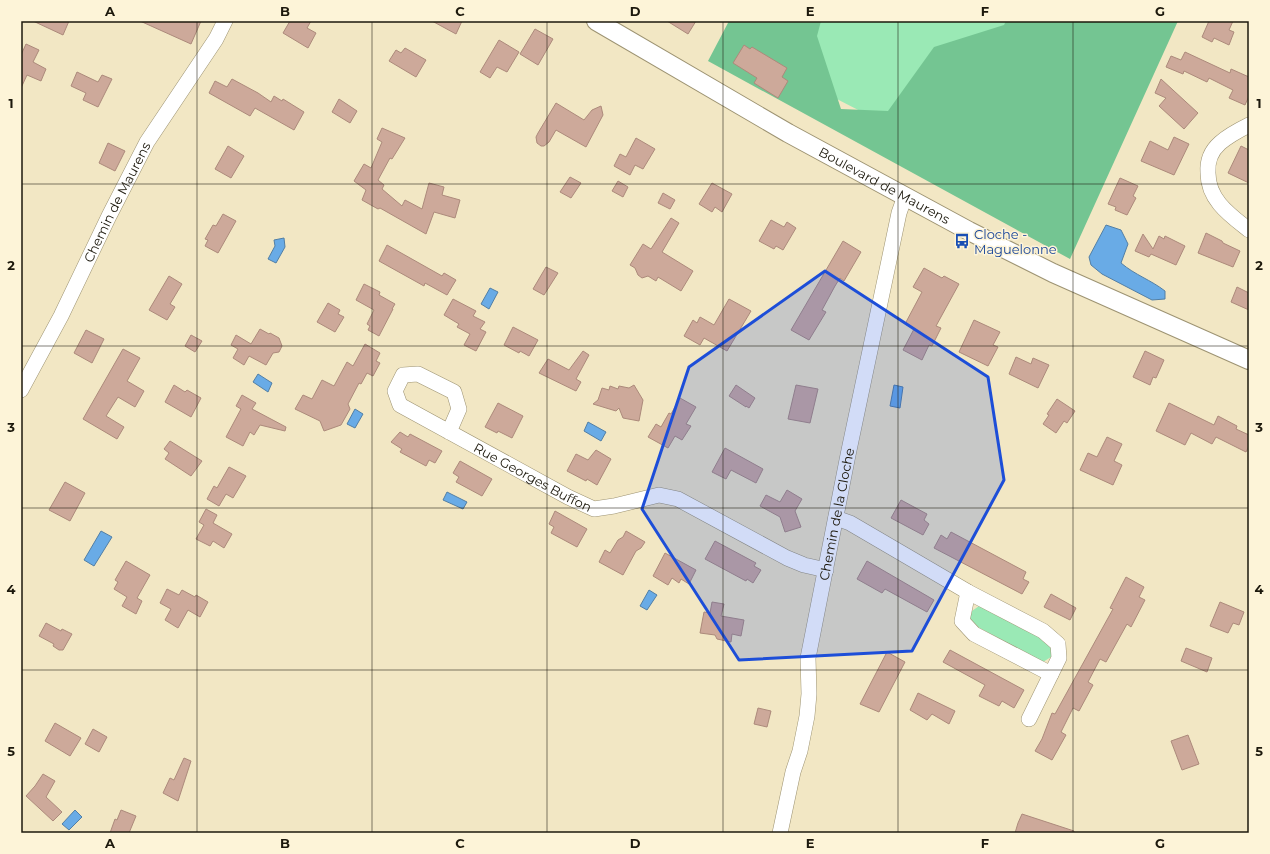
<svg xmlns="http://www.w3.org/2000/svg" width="1270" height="854" viewBox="0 0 1270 854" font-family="Montserrat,sans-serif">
	<rect width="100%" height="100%" fill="#f2e7c4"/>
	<path fill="#9ae9b5" d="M755,21H1100L1004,185L755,57Z
		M979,606L1052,643L1053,648L1051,657L1043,662L1033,657L976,626L970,618L972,611Z"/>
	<path fill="#74c592" d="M729,21H821L817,36L841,109L888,111L934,47L1004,25L1006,21H1178L1070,259L708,61Z"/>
	<path fill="#69abe6" stroke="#527fa5" d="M1106,225L1121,230L1128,244L1121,263C1135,275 1151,280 1165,291V299L1152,300L1102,274L1091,265L1089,257Z
		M284,238L285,247L276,263L268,259L275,246L274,240Z
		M490,288L498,292L489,309L481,304Z
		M258,374L272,383L268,392L253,382Z
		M894,385L903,387L900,408L890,406Z
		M355,409L363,414L355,428L347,424Z
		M588,422L606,432L601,441L584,431Z
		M447,492L467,502L463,509L443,500Z
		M101,531L112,537L94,566L84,560Z
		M649,590L657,595L647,610L640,606Z
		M75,810L82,817L69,830L62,824Z"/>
	<path fill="#cda99a" stroke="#ac8a7b" d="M33,21H69L63,35Z
		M140,21H201L191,44Z
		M290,21H311L307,28L316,33L308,48L283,33Z
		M432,21H462L456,34Z
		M667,21H696L688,34Z
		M1209,21H1233L1229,30L1234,32L1229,45L1214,38L1212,42L1202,37Z
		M535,29L553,39L538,65L520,54Z
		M499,40L519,52L507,72L497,67L490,78L480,72Z
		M26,44L39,50L33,62L46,69L41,81L27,75L21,88V55Z
		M744,45L750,49L752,47L787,68L782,77L788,81L778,98L754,83L757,78L733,63Z
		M405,48L426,60L416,77L389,61L396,50L401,53Z
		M1185,52L1230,73L1231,69L1249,77V96L1245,105L1229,98L1233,90L1209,78L1207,82L1184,71L1183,74L1166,67L1171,56L1181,60Z
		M77,72L98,82L102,75L112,79L98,107L83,100L86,93L71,86Z
		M232,79L258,93L271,102L274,96L282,101L283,99L304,112L294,130L255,108L250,116L209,93L215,81L227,87Z
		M1161,79L1198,113L1184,129L1159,106L1166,98L1155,93Z
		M339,99L357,111L350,123L332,112Z
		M556,103L584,120L592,110L601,106L603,115L586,147L556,130L549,142L544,146H541L537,143L536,137L538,133Z
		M382,128L405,138L392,159L390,158L378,180L384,185L382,189L402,206L405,200L422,209L429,183L444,187L442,195L460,200L455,218L434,212L426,234L380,208L378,209L362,200L366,190L354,181L364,164L371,168L382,142L377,139Z
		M1174,137L1189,144L1174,175L1141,161L1150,141L1168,150Z
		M636,138L655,149L643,169L635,165L630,175L614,166L620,154L626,157Z
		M108,143L125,151L115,171L99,163Z
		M228,146L244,156L231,178L215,169Z
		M1241,146L1249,150V183L1228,173Z
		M570,177L581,183L571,198L560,192Z
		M1120,178L1138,186L1133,196L1136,198L1127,215L1115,210L1116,207L1108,204Z
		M618,181L628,187L623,197L612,191Z
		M712,183L732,194L722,212L715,207L712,212L699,204Z
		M663,193L675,200L670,209L658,203Z
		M223,214L236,221L218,253L205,246L208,240L205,239L213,225L216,226Z
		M671,218L679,223L662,252L693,271L681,291L658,277L656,281L648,276L642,278L638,275L635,268L630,265L643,244L651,249Z
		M771,220L784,227L787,222L796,228L783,250L776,246L774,249L759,241Z
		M1206,233L1222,241L1223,243L1240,251L1233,267L1198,253Z
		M1143,234L1153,249L1159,236L1164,239L1165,236L1185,246L1176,265L1151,254L1149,257L1135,251Z
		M843,241L861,252L844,281L840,278L835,286L822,310L826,312L809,340L791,330Z
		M387,245L442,276L444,273L456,280L447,295L425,283L424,286L379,261Z
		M546,267L558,273L544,295L533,289Z
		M924,268L942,278L944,276L959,284L936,326L941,328L932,346L929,345L922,360L903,350L914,329L905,324L922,292L913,287Z
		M169,276L182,284L170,304L175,307L167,320L149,310Z
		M364,284L380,292L379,295L395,304L392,309H393L379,336L368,330L370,326L367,324L374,310L356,300Z
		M1237,287L1249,293V310L1231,302Z
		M453,299L476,311L473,316L485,322L480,329L486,332L476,351L464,345L470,334L457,327L459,324L444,315Z
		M729,299L751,311L727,351L704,338L700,345L684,336L693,320L697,323L700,317L714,325Z
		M328,303L340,310L338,314L344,317L335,332L317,322Z
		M974,320L1000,332L993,345L998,347L988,366L959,352Z
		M513,327L538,340L529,356L520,351L519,353L504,345Z
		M260,329L269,334L270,333L279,338L282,346L279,352L273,353L266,365L249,356L244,365L233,358L238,349L231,345L236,335L251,344Z
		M86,330L104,339L92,363L74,353Z
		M191,335L202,341L195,352L185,346Z
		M365,344L380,353L376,361L380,363L373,376L367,373L361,384L359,383L348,404L350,409L341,425L324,431L320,421L295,409L303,395L312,399L322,380L334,386L347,362L353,366Z
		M123,349L140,358L127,381L144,391L135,407L118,397L106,416L124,427L117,439L83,419Z
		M583,351L589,355L576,379L581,382L576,391L539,373L548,359L569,370Z
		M1145,351L1164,360L1156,378L1153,377L1150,385L1133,377Z
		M1016,357L1031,364L1033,358L1049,365L1038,388L1009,374Z
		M174,385L185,392L187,390L201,398L191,417L165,402Z
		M634,385L643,400L639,421L623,418L619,408L616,411L593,404L598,400L602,388L609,390L610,386L618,389L619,386L629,388Z
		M736,385L755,398L749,408L746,406V407L729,396Z
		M796,385L818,389L810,423L788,419Z
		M242,395L256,403L252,409L286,427L285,431L260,425L254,435L250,432L243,446L226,437L241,409L236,406Z
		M680,398L696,407L686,424L691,426L682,440L675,436L668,448L648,437L656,424L661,427L669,413L671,414Z
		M1057,399L1075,411L1067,423L1064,421L1056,433L1043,424L1049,415L1047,414Z
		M498,403L523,416L512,438L498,431L497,433L485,427Z
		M1169,403L1214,425L1218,416L1237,426L1236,429L1249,435V446L1246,452L1216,437L1212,444L1191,433L1185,445L1156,431Z
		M400,432L408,437L410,434L442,451L435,463L429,460L426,466L400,452L402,449L391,442Z
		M1107,437L1122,444L1114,461L1122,465L1113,485L1080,470L1088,453L1097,457Z
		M170,441L202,461L191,476L165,459L169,453L164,449Z
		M725,448L763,469L756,483L731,470L726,479L712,472Z
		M596,450L611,459L597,485L587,479L586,481L567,471L576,454L588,460Z
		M460,461L492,479L482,496L456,482L459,477L453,473Z
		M229,467L246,476L233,498L226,494L219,506L207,499L214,486L217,488Z
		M65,482L85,493L70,521L49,510Z
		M787,490L802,499L795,511L801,527L785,532L780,517L760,506L766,495L780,502Z
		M901,500L927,514L924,520L929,524L923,535L891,518Z
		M206,509L217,515L213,523L232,534L224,548L213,541L210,546L196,539L204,525L199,522Z
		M555,511L587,529L577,547L551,533L554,527L549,524Z
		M626,531L645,542L641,548L636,551L623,575L599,562L605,550L610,553L618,540L623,537Z
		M951,532L1026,572L1023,579L1029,582L1022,594L934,548L941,535L947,539Z
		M715,541L756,563L754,566L761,570L753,583L747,579L746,581L705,559Z
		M665,553L696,570L689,584L681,579L679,583L672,578L668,585L653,576Z
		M126,561L150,575L137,598L142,601L136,614L122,606L127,597L114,589L118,582L115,580Z
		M867,561L934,600L927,612L885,589L882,593L857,579Z
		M1126,577L1144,587L1139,597L1145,600L1131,627L1127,624L1106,662L1100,659L1088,682L1093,685L1079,711L1073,708L1061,732L1066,735L1052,760L1035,751L1042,739L1052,713L1055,714L1113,609L1110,608Z
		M167,589L179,595L182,590L195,597L196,595L208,602L200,617L188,610L178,628L165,620L171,609L160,603Z
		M1051,594L1076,608L1070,620L1044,607Z
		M712,602L724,604L721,616L744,620L741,636L732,634L731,642L717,639L715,635L700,633L704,612L710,613Z
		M1220,602L1244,612L1239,625L1233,623L1228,633L1210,626Z
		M46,623L61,631L62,629L72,634L63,650H59L53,646L54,644L39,636Z
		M1186,648L1212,658L1207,672L1181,661Z
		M950,650L1024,690L1014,708L1002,701L999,706L979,696L985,685L943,662Z
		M887,652L905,662L879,712L860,704Z
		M918,693L955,711L949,724L932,714L927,720L910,710Z
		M758,708L771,711L767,727L754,724Z
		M55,723L81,738L70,756L45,741Z
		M93,729L107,737L99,752L85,744Z
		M1188,735L1199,764L1182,770L1171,741Z
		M184,758L191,761L178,801L163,793L170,778L174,780Z
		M43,774L55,781L46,797L62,812L53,821L26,796L35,786Z
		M121,810L136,816L129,833H110L115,819L117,820Z
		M1022,814L1074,831V833H1015L1018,823Z"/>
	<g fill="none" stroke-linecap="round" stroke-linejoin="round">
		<g stroke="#9d9372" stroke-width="16">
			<g id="minor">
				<path d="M1249,125C1239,130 1229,135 1220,143C1211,151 1207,161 1208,173C1208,200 1230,215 1249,230"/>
				<path id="s1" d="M21,390L61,316L109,216L147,142L216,39L225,21"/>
				<path id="s2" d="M449,432L459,409L454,392L418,374L403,375L395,391L400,405L568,497L594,509L614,506L659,495L678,499L787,558L804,565L826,570"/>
				<path d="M836,518L850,523L968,592L1043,631L1058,644L1059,658L1029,719"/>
				<path d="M968,592L962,621L974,634L1051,674"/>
				<path id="s3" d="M780,833L793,772L800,751L807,716L809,694L808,658L848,455L899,213L905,196"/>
			</g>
		</g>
		<g stroke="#9d9372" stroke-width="20">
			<g id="tertiary">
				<path id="s4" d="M596,21L788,133L969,231L1053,273L1249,360"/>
			</g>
		</g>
		<use href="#minor" stroke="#fff" stroke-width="15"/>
		<use href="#tertiary" stroke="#fff" stroke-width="18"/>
	</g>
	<path fill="#1d4ed8" fill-opacity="0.2" stroke="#1d4ed8" stroke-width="3" stroke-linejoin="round" d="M825,271L988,377L1004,480L912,651L739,660L642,509L689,367Z"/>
	<path fill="none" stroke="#1c180c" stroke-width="1" stroke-opacity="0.55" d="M197,21V833M372,21V833M547,21V833M723,21V833M898,21V833M1073,21V833M21,184H1249M21,346H1249M21,508H1249M21,670H1249"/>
	<defs>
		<g id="bus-bare" transform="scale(1.2)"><path d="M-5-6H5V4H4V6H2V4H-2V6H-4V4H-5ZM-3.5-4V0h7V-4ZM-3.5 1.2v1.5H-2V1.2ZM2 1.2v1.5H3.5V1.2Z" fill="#1a4fb4" stroke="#fdf4d8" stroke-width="2.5" paint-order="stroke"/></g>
	</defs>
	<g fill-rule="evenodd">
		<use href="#bus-bare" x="962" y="241"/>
	</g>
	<g text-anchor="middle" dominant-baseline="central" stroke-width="3" stroke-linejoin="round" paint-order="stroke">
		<g font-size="13" fill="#1c180c" stroke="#fdf4d8">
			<text stroke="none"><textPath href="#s4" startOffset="332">Boulevard de Maurens</textPath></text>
			<text stroke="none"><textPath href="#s1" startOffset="211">Chemin de Maurens</textPath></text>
			<text stroke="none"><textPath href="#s2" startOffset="282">Rue Georges Buffon</textPath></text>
			<text stroke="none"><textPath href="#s3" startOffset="325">Chemin de la Cloche</textPath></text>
		</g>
		<g font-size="13" fill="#164399" stroke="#fdf4d8" text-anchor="start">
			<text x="974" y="234">Cloche -<tspan x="974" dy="15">Maguelonne</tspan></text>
		</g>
	</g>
	<rect width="1270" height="854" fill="none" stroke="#fdf4d8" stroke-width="44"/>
	<rect x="22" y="22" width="1226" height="810" fill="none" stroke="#1c180c" stroke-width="1.5"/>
	<g font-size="13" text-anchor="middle" font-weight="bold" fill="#1c180c">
		<text x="110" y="16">A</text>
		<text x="285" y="16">B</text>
		<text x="460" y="16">C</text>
		<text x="635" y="16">D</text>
		<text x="810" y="16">E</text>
		<text x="985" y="16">F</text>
		<text x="1160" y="16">G</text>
		<text x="11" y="108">1</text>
		<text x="1259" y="108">1</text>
		<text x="11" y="270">2</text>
		<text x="1259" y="270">2</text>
		<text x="11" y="432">3</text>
		<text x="1259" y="432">3</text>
		<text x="11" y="594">4</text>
		<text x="1259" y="594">4</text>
		<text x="11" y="756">5</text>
		<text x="1259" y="756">5</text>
		<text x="110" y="848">A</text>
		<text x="285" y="848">B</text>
		<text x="460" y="848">C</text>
		<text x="635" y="848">D</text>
		<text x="810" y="848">E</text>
		<text x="985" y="848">F</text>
		<text x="1160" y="848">G</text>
	</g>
</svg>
